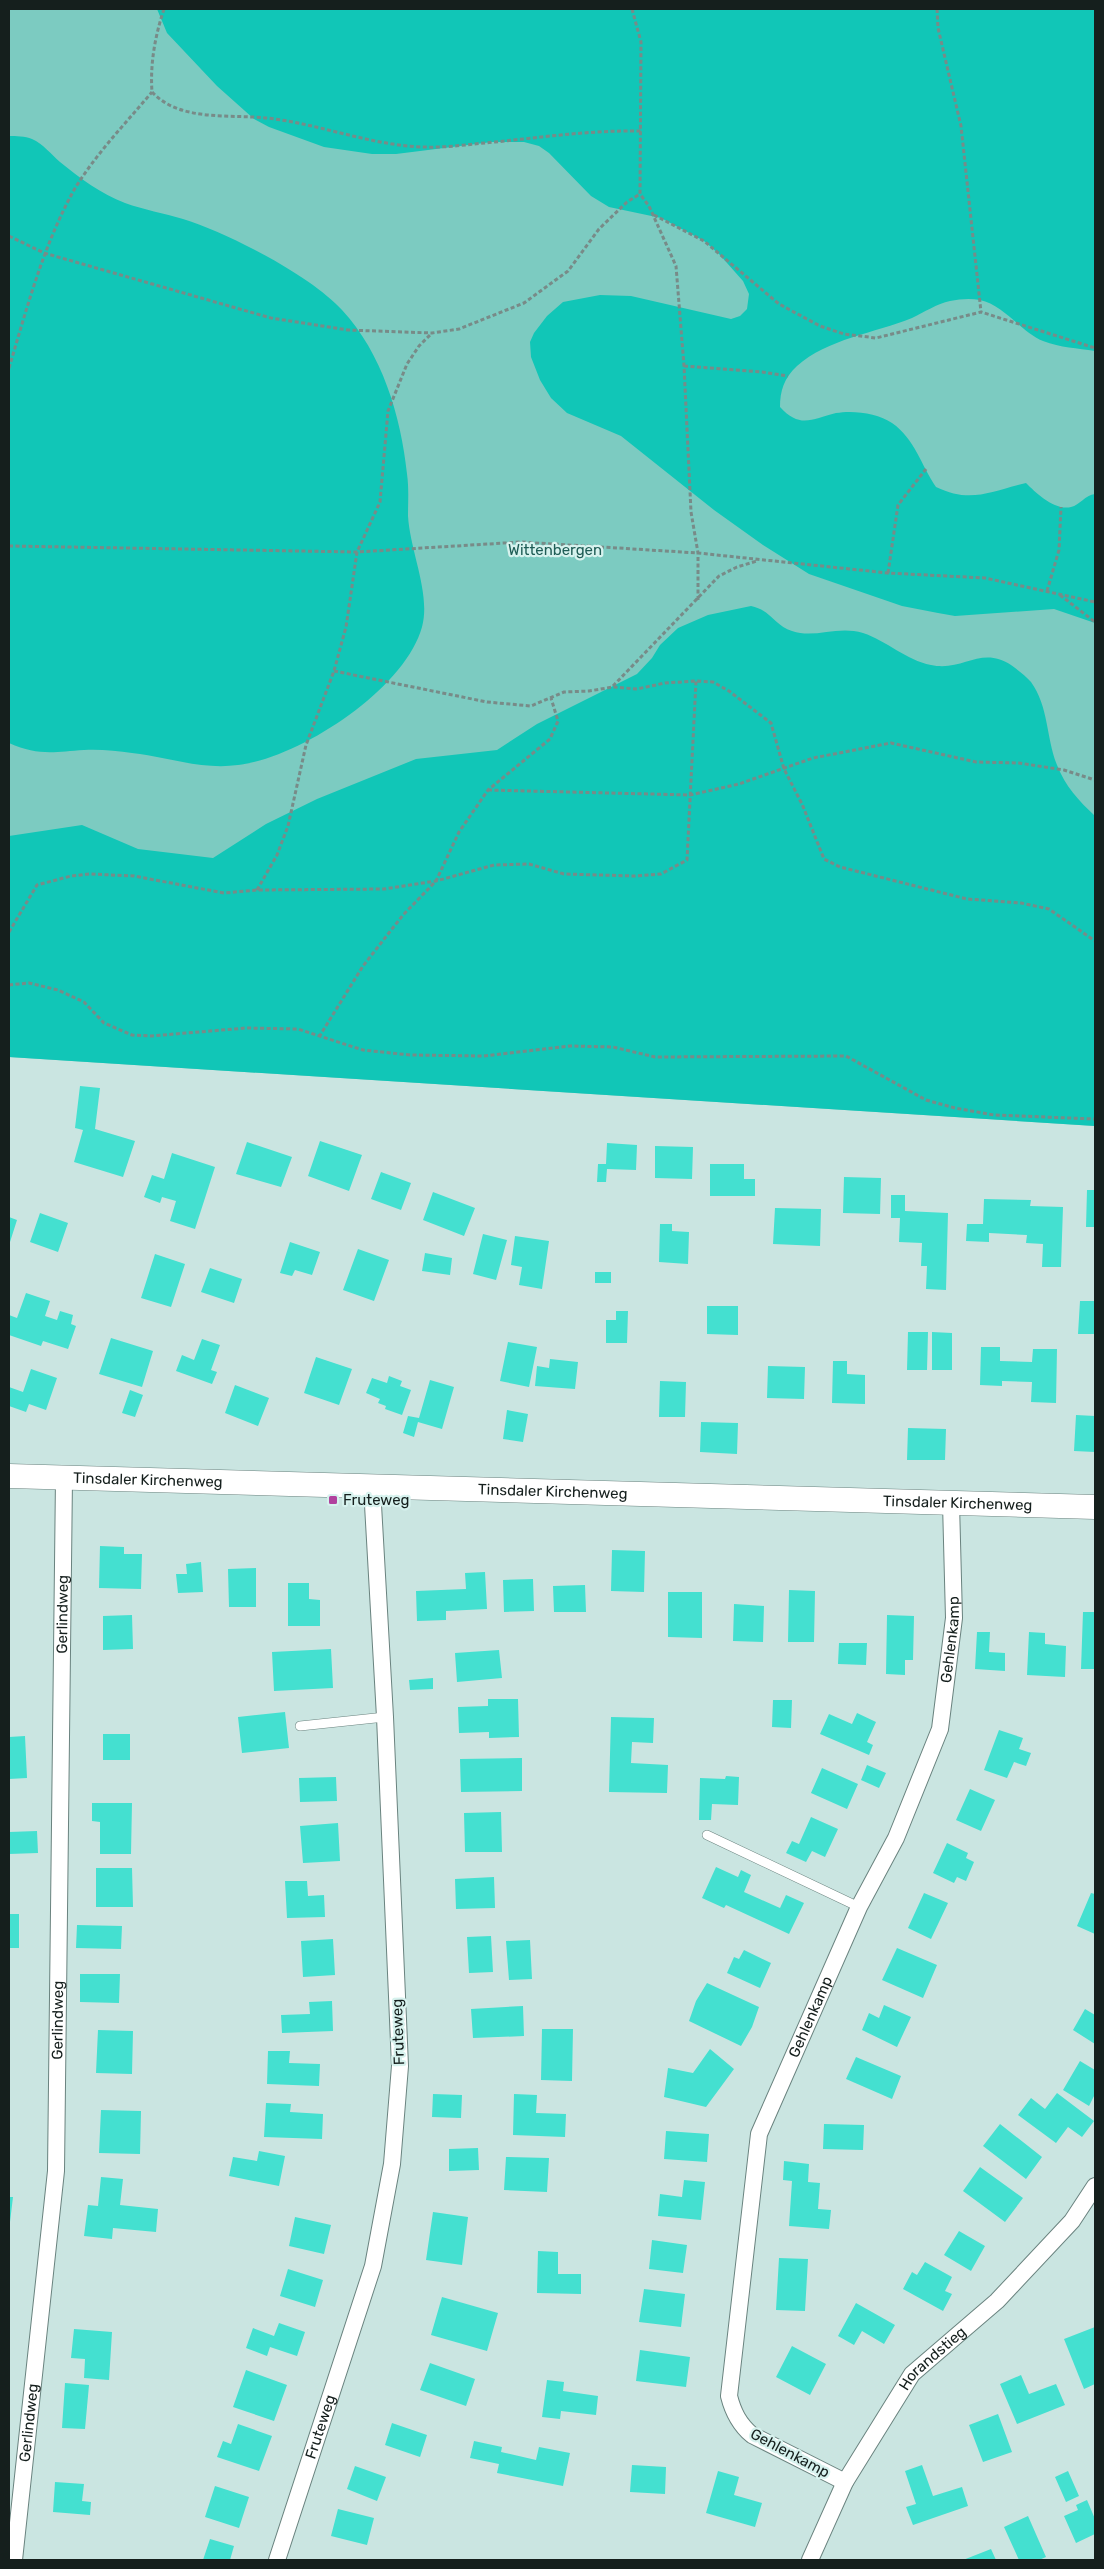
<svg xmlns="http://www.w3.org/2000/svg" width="1104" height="2569" viewBox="0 0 1104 2569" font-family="Rubik,sans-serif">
	<rect width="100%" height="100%" fill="#cae5e1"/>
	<path fill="#7ccbc1" d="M9,9H1095V1126L9,1057Z"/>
	<path fill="#11c6b7" d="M157,9H1095V351C1077,348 1061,348 1043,341C1021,332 1004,305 980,300C970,298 960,299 950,301C937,304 924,312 912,318C875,333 827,339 797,366C784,378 780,391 780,407C800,429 812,419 836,413C853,410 878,413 892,423C915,439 921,465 936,487C971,504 991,491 1026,483C1036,493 1055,511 1071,507C1080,505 1085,495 1095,494V623L1054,609L955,616L938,613L902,606L809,574L763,545L714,510L621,436L567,413L551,398L540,380L531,357L530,342L534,333L547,316L563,302L600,295L631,296L731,319L740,316L747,309L749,294L743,281L719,254L704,241L661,218L609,207L591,196L549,153L539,146L524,142H492L396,154H372L324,147L269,127L254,119L217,86L167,33Z
		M9,136C16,136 25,136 32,139C43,144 51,154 60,162C80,178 101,194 125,203C144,210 164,213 183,219C228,233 310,275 342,310C382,353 401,416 407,474C409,488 408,502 408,516C410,551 431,594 422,627C405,689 300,758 238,765C201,770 168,757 132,753C117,751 100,749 84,750C54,752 38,756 9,743Z
		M751,606C771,610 775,626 792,631C815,639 837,625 863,633C887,641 906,660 931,665C963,672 981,645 1011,665C1018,670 1026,676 1031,682C1049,707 1046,738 1057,765C1065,786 1079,801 1095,816V1126L9,1057V836L82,825L138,849L213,858L266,824L317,799L416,759L497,750L537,724L637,674L652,658L660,645L678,628L708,615Z"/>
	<path fill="#44e0d0" d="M80,1086L100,1088L95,1129L135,1141L123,1177L74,1162L83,1130L75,1128Z
		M320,1141L362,1155L349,1191L308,1176Z
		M247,1142L292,1157L281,1187L236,1174Z
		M607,1143L637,1145L636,1170L607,1169L606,1182H597L598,1164H606Z
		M655,1146L693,1147L692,1179L655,1178Z
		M172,1153L215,1167L195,1229L170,1221L176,1201L162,1197L160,1203L144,1197L152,1175L164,1179Z
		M710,1164H744V1179H755V1196H710Z
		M381,1172L411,1183L401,1210L371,1199Z
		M844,1177L881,1178L880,1214L843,1213Z
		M1087,1190H1095V1227H1086Z
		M433,1192L475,1208L464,1236L423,1220Z
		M891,1195H905V1211L948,1213L946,1290L926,1289L927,1266H921L922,1243L899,1242L900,1218H891Z
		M984,1199L1031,1200L1030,1206L1063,1207L1061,1267H1042L1043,1244L1026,1243L1027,1235L989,1233V1242L966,1241L967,1224H983Z
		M775,1208L821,1209L820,1246L773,1244Z
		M40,1213L68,1223L58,1252L30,1242Z
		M9,1217L17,1220L10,1242L9,1241Z
		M660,1224H672V1231L689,1232L688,1264L659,1262Z
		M483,1234L507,1240L496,1280L473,1274Z
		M515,1236L549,1241L542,1289L519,1285L522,1267L511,1265Z
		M290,1242L320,1252L312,1275L295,1270L292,1276L280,1273Z
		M358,1249L389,1260L374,1301L343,1290Z
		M425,1253L452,1258L450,1275L422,1271Z
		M155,1254L185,1264L171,1307L141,1298Z
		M210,1268L242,1279L234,1303L201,1292Z
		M595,1272H611V1283H595Z
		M26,1293L50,1301L45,1316L57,1320L60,1311L73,1315L71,1324L76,1326L68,1349L43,1341L41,1346L9,1335V1315L17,1318Z
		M1080,1301H1095V1334H1078Z
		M707,1306H738V1335L707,1334Z
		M616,1311H628L627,1343H606V1320H616Z
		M908,1332H928L927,1370H907Z
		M932,1332L952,1333V1370H932Z
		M111,1338L153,1351L142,1387L99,1374Z
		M202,1339L220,1345L211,1370L217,1372L212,1384L176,1371L182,1355L194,1360Z
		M508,1342L537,1347L529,1387L500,1381Z
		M981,1347H1000V1361L1032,1362L1033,1349H1057L1056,1403L1031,1402L1032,1382L1002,1381V1386L980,1385Z
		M316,1357L352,1369L339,1405L304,1393Z
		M550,1359L578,1362L575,1389L535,1386L537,1366L549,1368Z
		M833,1361H847V1374L865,1375V1404L832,1403Z
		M768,1366L805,1367L804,1399L767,1398Z
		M31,1369L57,1378L46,1410L29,1404L26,1412L9,1406V1387L23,1392Z
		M389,1376L402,1381L400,1386L411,1390L402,1415L385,1409L386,1406L378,1403L380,1399L366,1393L372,1378L387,1383Z
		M430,1380L454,1387L442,1429L418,1422L414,1437L403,1433L408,1416L419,1418Z
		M660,1381L686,1382L685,1417H659Z
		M235,1385L269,1398L258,1426L225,1413Z
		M130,1390L143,1395L135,1417L122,1413Z
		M507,1410L528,1414L523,1442L503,1439Z
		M1076,1415L1095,1416V1452L1074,1451Z
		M701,1422L738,1423L737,1454L700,1452Z
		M908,1428L946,1429L945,1460H907Z
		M100,1546L124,1547V1554H142L141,1589L99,1588Z
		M612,1550L645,1551L644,1592L611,1591Z
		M201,1562L203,1592L178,1593L176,1574H187L186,1564Z
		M256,1568V1607H229L228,1569Z
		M485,1572L487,1609L446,1611V1620L417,1621L416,1591L466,1589L465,1573Z
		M533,1579L534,1611L504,1612L503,1580Z
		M288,1583H309V1599L320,1600V1626H288Z
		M585,1585L586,1612H554L553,1586Z
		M789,1590L815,1591L814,1642H788Z
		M668,1592H702V1638L668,1637Z
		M734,1604L764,1606L763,1642L733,1641Z
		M1083,1612H1095V1669H1081Z
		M132,1615L133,1649L103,1650V1616Z
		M887,1615L914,1616L913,1660H905V1675L886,1674Z
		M977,1632H990L989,1652L1005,1653V1671L975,1669Z
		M1029,1632L1045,1633V1644L1066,1646L1065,1677L1027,1675Z
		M839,1643H867L866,1665L838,1664Z
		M331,1649L333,1688L274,1691L272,1652Z
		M499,1650L502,1678L457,1682L455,1653Z
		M433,1678V1689L410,1690L409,1680Z
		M488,1699H518L519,1737L489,1738V1732L459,1733L458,1707L488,1706Z
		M773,1700H792L791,1728L772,1727Z
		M285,1712L289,1748L242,1753L238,1717Z
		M857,1713L876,1722L867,1742L873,1745L869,1755L820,1734L829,1714L852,1724Z
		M611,1717L654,1718L653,1743L632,1742L631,1763L668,1765L667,1793L609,1792Z
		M999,1730L1023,1738L1019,1749L1031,1753L1026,1766L1014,1762L1007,1778L984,1770Z
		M103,1734H130V1760H103Z
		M25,1736L27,1778L9,1779V1737Z
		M522,1758V1791L461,1792L460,1759Z
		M867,1765L886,1773L879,1788L861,1780Z
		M822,1768L858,1784L847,1809L811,1793Z
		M726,1776L739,1777L738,1805L712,1804L711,1820H699L700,1778L725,1779Z
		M336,1777L337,1801L300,1802L299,1778Z
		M970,1789L995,1800L981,1831L956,1820Z
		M92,1803H132L131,1854H100V1822L92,1821Z
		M501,1812L502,1852H465L464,1813Z
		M811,1817L838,1829L825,1857L812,1851L806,1862L786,1853L792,1841L799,1844Z
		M338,1823L340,1861L303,1863L300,1826Z
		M37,1831L38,1853L9,1854V1832Z
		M947,1843L968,1853L966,1858L974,1862L966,1881L957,1877L954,1883L933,1873Z
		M716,1867L738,1877L741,1870L751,1875L744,1892L780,1908L786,1895L804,1903L789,1934L726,1905L724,1908L702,1898Z
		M96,1868H132L133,1907H96Z
		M494,1877L495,1908L456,1909L455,1879Z
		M285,1881H307L308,1896L324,1895L325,1917L287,1918Z
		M924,1893L948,1903L931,1939L908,1928Z
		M1091,1893L1095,1894V1934L1077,1926Z
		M9,1914H19V1948H9Z
		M77,1925L122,1926L121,1949L76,1948Z
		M491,1936L493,1972L469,1973L467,1937Z
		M333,1939L335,1975L303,1977L301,1941Z
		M530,1940L532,1979L509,1980L506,1941Z
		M897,1948L937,1965L923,1998L882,1980Z
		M744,1950L771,1963L760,1988L727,1973L734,1957L739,1959Z
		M80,1974H120L119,2003L80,2002Z
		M707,1983L759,2007L752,2027L741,2046L689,2021L696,2001Z
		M332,2001L333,2031L282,2033L281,2015L310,2014L309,2002Z
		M884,2005L911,2017L897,2047L862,2030L869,2013L879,2018Z
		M523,2006L524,2036L473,2038L471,2009Z
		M1085,2009L1095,2015V2044L1073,2030Z
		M542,2029H573L572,2081L541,2080Z
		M98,2030L133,2031L132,2074L96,2073Z
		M710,2049L734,2069L706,2107L664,2097L668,2068L693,2073Z
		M268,2051H290L289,2063L320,2064L319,2086L267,2084Z
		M856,2057L901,2076L892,2099L846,2079Z
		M1080,2061L1095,2070V2094L1089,2106L1063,2090Z
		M1057,2093L1094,2121L1082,2137L1068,2127L1056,2143L1018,2115L1031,2098L1045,2109Z
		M433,2094L462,2095L461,2118L432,2117Z
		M514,2094L537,2095L536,2113L566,2114L565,2137L513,2135Z
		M266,2103L291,2104L290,2112L323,2114L322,2139L264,2137Z
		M101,2110L141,2111L140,2154L99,2153Z
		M824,2124L864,2125L863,2150L823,2149Z
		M1000,2124L1042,2157L1026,2179L983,2146Z
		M666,2131L709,2134L707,2162L664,2159Z
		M478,2148L479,2170L449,2171V2149Z
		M259,2151L285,2156L279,2186L229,2176L233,2157L257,2161Z
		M506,2157L549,2158L547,2192L504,2190Z
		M784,2161L809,2164L808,2182L820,2183L818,2209L831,2210L829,2229L789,2226L792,2181L783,2180Z
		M980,2167L1023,2198L1005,2222L963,2191Z
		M101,2177L123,2179L120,2205L158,2209L156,2232L113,2228L112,2239L84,2236L88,2205L98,2206Z
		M684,2180L705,2182L701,2220L658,2216L660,2194L682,2197Z
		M9,2197H13L10,2222H9Z
		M433,2212L468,2217L462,2265L426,2260Z
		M295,2217L331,2225L324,2254L289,2246Z
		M959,2231L985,2246L971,2271L944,2255Z
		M652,2240L687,2245L683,2273L649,2269Z
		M538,2251L558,2252V2274H581V2294L537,2293Z
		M779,2258L808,2259L805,2311L776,2310Z
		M925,2262L952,2277L945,2291L952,2294L943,2311L903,2289L912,2272L917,2275Z
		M288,2269L323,2280L315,2307L280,2296Z
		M644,2289L685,2294L681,2327L639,2322Z
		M442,2297L498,2313L487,2351L431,2335Z
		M856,2303L895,2325L884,2344L862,2331L854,2345L838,2336Z
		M279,2323L305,2332L297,2356L270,2347L267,2356L246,2348L253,2328L274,2336Z
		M1095,2327V2384L1084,2389L1064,2339Z
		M74,2329L112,2332L109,2380L84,2378L85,2359L71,2358Z
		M792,2346L826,2364L810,2395L776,2377Z
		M640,2350L690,2357L686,2387L636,2381Z
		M430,2363L475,2379L466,2406L420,2390Z
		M246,2370L287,2385L274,2421L233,2407Z
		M1021,2375L1029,2394L1056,2384L1065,2405L1017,2424L1000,2384Z
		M547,2380L564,2382L563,2391L598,2396L596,2415L561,2411L560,2419L542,2417Z
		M65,2383L89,2385L85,2429L62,2428Z
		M998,2414L1012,2452L983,2462L969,2425Z
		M392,2423L427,2435L420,2457L385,2445Z
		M238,2424L272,2436L259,2471L217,2457L223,2441L231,2444Z
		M474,2441L502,2447L501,2452L536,2460L539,2447L570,2453L563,2486L497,2473L499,2464L470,2458Z
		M632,2465L666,2467L665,2494L630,2492Z
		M922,2465L933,2496L962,2487L968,2506L913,2525L906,2507L916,2504L905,2471Z
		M355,2466L386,2477L377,2501L347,2489Z
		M718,2471L739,2477L734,2495L762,2503L755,2527L706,2513Z
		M1068,2471L1079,2496L1066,2502L1055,2477Z
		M55,2482L84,2484L82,2501L91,2502L90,2515L53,2512Z
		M215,2486L249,2497L239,2528L205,2517Z
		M1087,2500L1095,2519V2534L1076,2543L1064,2516L1078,2510L1076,2505Z
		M338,2509L374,2518L367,2545L331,2536Z
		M1028,2516L1046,2557L1039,2560H1019L1004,2527Z
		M210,2539L234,2546L230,2560H203Z
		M991,2549L996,2560H963Z"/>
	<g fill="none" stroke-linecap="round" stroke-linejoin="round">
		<g stroke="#6a837f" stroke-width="10">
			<path id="lane" d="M300,1726L385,1717
				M707,1835L859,1907"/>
		</g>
		<g stroke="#6a837f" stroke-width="18">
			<g id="street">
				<path id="s1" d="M845,2482L752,2435C739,2424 733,2412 729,2396L759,2134L859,1907L896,1838L940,1729L954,1618L951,1503"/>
				<path id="s2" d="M14,2560L56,2171L64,1478"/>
				<path id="s3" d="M277,2560L373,2266L392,2164L400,2066L385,1717L372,1487"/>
				<path id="s4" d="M810,2560L845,2482L912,2374L997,2301L1072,2221L1095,2186"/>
			</g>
		</g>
		<g stroke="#6a837f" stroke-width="25">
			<g id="secondary">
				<path id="s5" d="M9,1476L1095,1507"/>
			</g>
		</g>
		<path stroke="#788b88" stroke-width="3" stroke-dasharray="4 2.5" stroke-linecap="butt" d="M164,9C155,36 150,64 152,92C180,122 229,114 267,118C320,124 369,145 423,147C447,148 471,144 495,142C544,137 593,130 642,131
			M632,9L641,42L640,194L649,206L676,266L684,366L691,512L698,553V600
			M937,9L938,28L961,126L981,312
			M654,215L704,241L779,304L820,326L844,334L876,338L981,312L1095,348
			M9,236L44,253L271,318L348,330L432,333L459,329L524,303L568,271L599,229L627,202L640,194
			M684,366L762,372L788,376
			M9,368C27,308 43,246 74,190C95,155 125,124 152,92
			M9,546L357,552L521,542L698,553L888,573L985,578L1095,602
			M888,573L898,505L926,469
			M1047,591L1059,550L1061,507
			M1060,595L1095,622
			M334,671L487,702L531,706L564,692L589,691L613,687L637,689L665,683L696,681L713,682L729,691L771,723L784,769L802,804L824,859L840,867L967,899L1021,903L1049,909L1095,941
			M613,686L719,576L737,567L757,561
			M488,790L690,795L739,784L813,758L891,743L976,762L1019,763L1064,770L1095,780
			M257,890L277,855L288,826L306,745L334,671L346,627L357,552L380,502L388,411L407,364L419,346L432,333
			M9,932L37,885L71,876L90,874L134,876L224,893L257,890L384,889L436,881L494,865L529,864L564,874L634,876L661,874L687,860L696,681
			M9,985L29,983L58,990L84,1002L104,1023L132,1035L151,1036L246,1028L298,1029L363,1050L410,1055L484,1056L570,1046L613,1047L655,1057L846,1056L926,1100L955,1108L994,1115L1095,1119
			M319,1037L363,966L403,915L436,881L459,832L488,790L550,739L558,721L551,698"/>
		<use href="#lane" stroke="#fff" stroke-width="9"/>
		<use href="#street" stroke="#fff" stroke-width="16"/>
		<use href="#secondary" stroke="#fff" stroke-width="24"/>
	</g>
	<rect fill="#b1419e" stroke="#d7f2ee" stroke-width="2" x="328" y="1495" width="10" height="10" rx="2.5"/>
	<g text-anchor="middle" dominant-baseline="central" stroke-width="4.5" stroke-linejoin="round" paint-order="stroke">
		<g font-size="15" fill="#1f5d56" stroke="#d7f2ee">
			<text x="555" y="550">Wittenbergen</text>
		</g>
		<g font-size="15" fill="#151f1d" stroke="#d7f2ee">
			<text stroke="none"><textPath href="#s5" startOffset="139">Tinsdaler Kirchenweg</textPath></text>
			<text stroke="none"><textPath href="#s5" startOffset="544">Tinsdaler Kirchenweg</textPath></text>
			<text stroke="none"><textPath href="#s5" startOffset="949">Tinsdaler Kirchenweg</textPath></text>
			<text stroke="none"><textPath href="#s2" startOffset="948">Gerlindweg</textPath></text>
			<text stroke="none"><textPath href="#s1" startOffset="948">Gehlenkamp</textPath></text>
			<text stroke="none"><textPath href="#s1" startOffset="542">Gehlenkamp</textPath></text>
			<text stroke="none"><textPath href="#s2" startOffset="542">Gerlindweg</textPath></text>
			<text transform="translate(398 2032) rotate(-92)">Fruteweg</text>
			<text stroke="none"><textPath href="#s4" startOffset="238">Horandstieg</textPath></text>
			<text stroke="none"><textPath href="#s2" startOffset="138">Gerlindweg</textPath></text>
			<text stroke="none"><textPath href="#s3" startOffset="140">Fruteweg</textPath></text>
			<text transform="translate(790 2453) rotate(28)">Gehlenkamp</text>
		</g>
		<g font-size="15" fill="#151f1d" stroke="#d7f2ee" text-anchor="start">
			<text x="343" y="1500">Fruteweg</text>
		</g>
	</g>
	<rect width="1104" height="2569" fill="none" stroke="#151f1d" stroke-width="20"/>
</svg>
